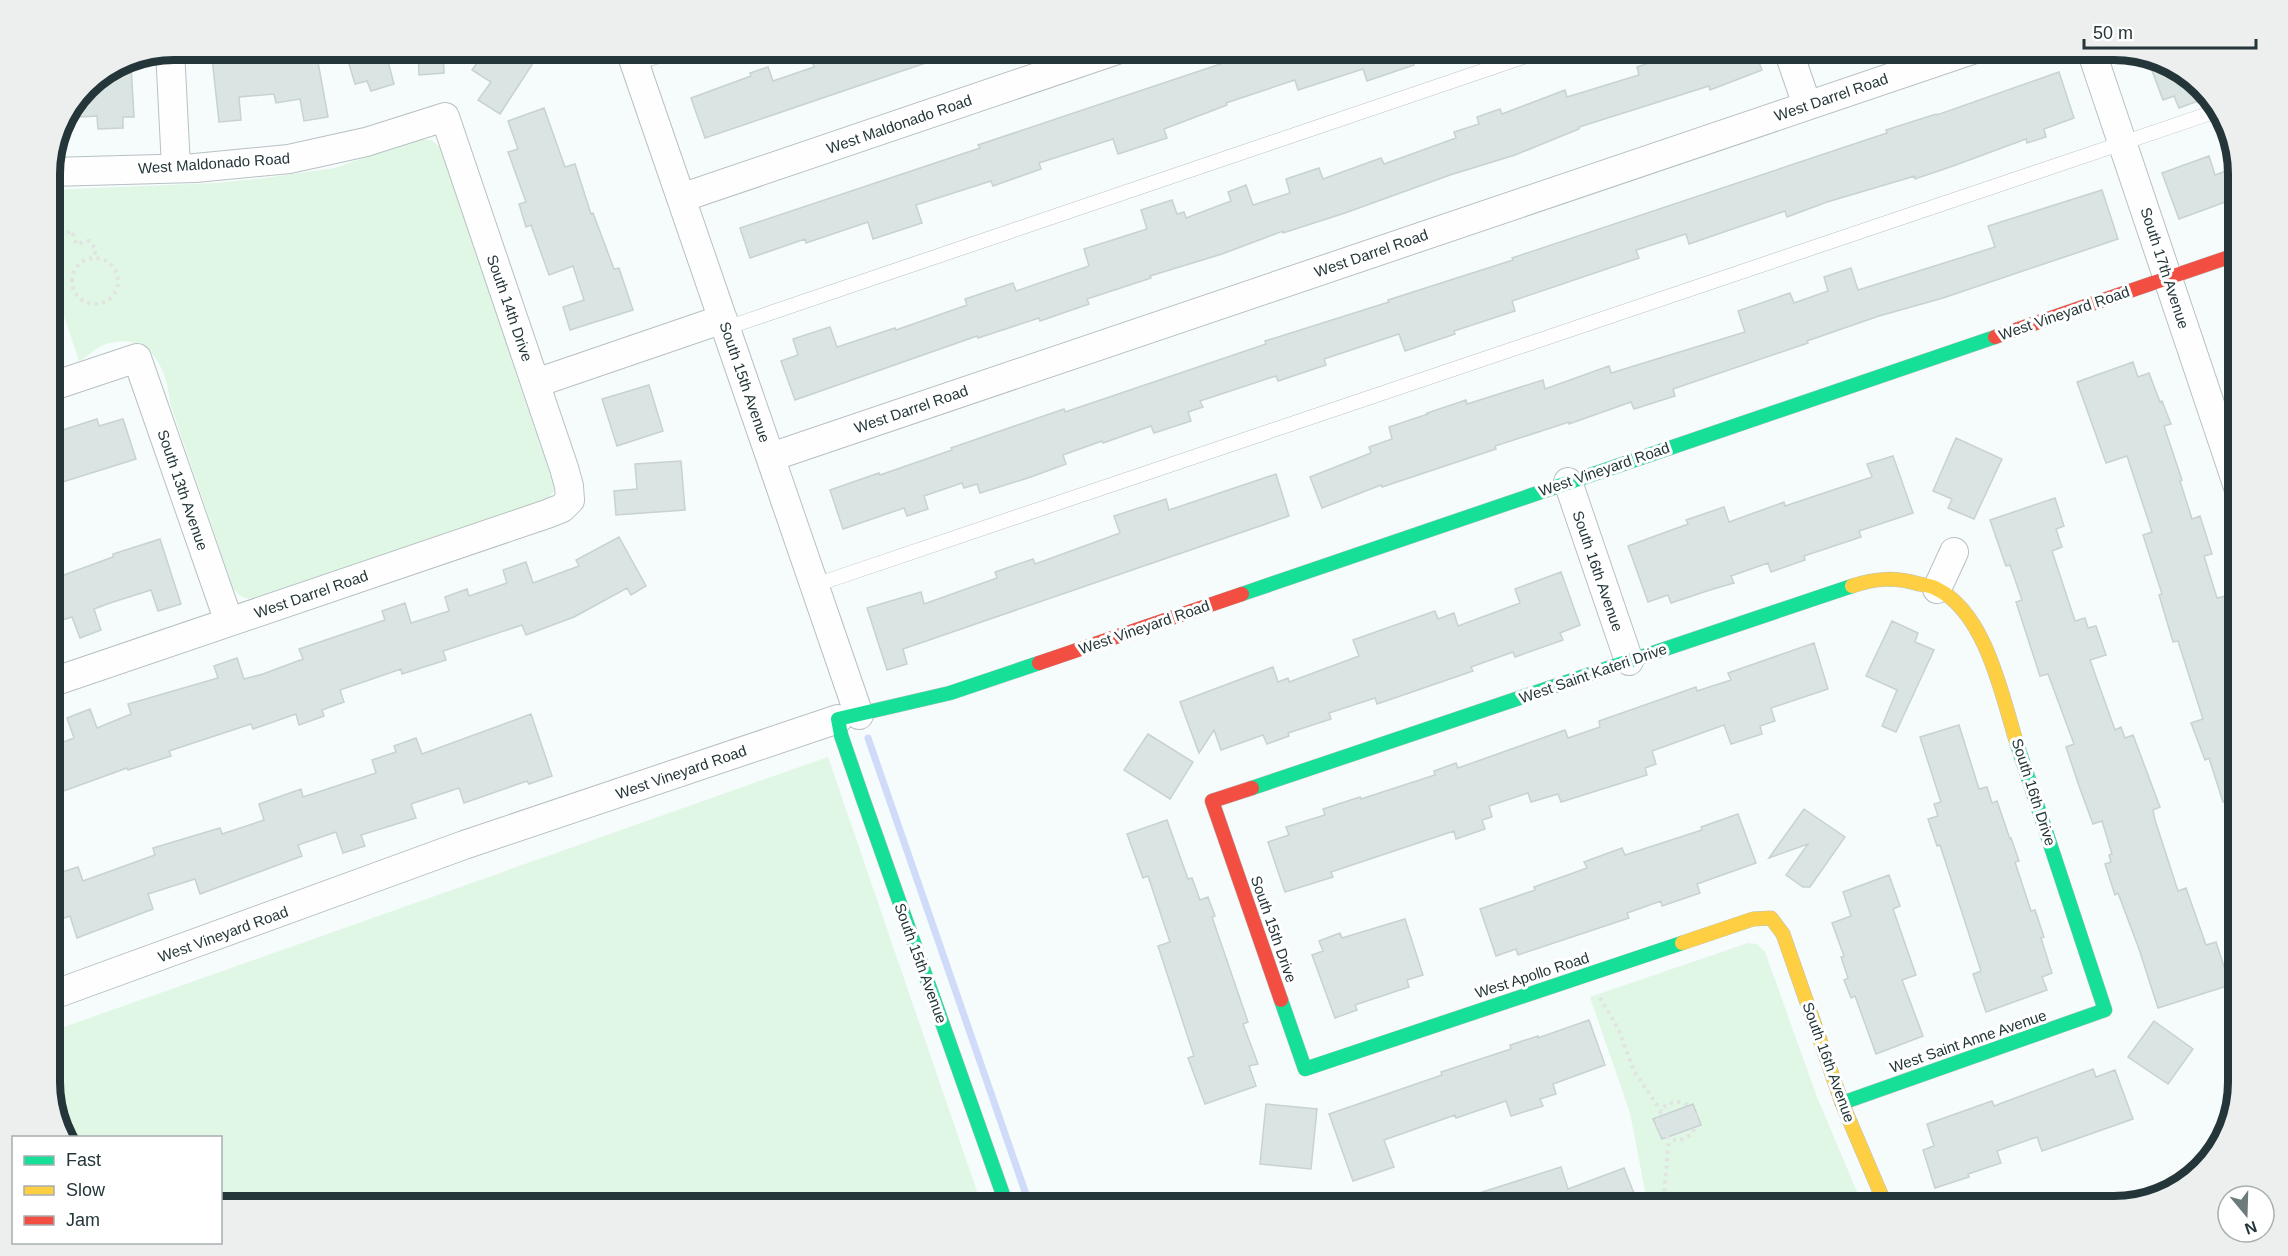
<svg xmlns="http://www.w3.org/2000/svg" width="2288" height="1256" viewBox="0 0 2288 1256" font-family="Helvetica,sans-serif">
	<rect width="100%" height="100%" fill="#f6fbfc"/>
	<path fill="#dff7e4" d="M418,139L431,140L441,148L556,488L548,499L256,599C246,599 239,597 233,588L170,403C167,368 150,331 106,344C97,346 88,357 79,361L50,274V190L217,183L265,178L335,168Z
		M828,757L982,1206H221L220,1138L66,1137L50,1091V1032Z
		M1748,943L1757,944L1765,952L1817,1097L1860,1199L1856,1206H1648L1630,1113L1590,997Z"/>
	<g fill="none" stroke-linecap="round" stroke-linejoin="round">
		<path stroke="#cfdbf8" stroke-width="7" d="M868,738L1030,1206"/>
	</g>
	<path fill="#dae4e3" stroke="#c7d2d1" stroke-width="1.5" d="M285,50L287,56L316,51L328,117L304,121L300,99L276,103L274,94L239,97L241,120L219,122L212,58L257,53V55Z
		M345,50H385L394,84L371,91L367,81L355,84Z
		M418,50H443L444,73L419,75Z
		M486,50H526L537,57L500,114L478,100L491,82L472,70Z
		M808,50H955V53L705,138L691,98L751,76L750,73L768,67L773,81L814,67Z
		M1262,50H1409L1414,65L1367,81L1363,69L1298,90L1295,80L1226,103L1227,105L1164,129L1167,138L1118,154L1113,139L1039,163L1041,169L993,186L991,181L916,205L922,223L873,239L868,222L806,243L805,239L750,258L740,228L980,148L978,145Z
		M1706,50H1754L1762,70L1710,90L1709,86L1579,127V129L1515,155L1450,175L1345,213L1283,233V231L1222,254L1150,276L1151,278L1087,299L1089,304L1040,321L1039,318L978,338L977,336L795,400L781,361L798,355L793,339L830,327L837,347L895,328L896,330L967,305L965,299L1013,283L1016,291L1089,266L1084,249L1147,229L1141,210L1172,200L1177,214L1184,212L1186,218L1231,201L1228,192L1246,185L1253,205L1290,193L1286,179L1319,168L1323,179L1381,158L1384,164L1456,138L1454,132L1479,124L1477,117L1500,109L1502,114L1565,90L1567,97L1639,75L1637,67L1675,54L1677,59Z
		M2147,57L2170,62L2209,97L2179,108L2174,96L2163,100Z
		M131,65L134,117H123V128L98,129L97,116L63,118L86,86L116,66Z
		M2059,72L2074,118L2044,129L2046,137L2027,143L2026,139L1953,166L1915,179V176L1827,202L1787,217L1785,211L1689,244L1686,234L1636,250L1639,258L1512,301L1515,311L1454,331L1455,334L1405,351L1399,334L1324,359L1326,365L1278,381L1276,376L1200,401L1203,407L1188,412L1191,421L1154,433L1151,426L1103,443L1102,441L1063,455L1066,464L1031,477L980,493L977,484L964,488L962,483L924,496L928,509L907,516L904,508L843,529L830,490L879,473L880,475L952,450L951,448L1064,409L1065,412L1266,344L1265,341L1389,302L1388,300L1513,260L1512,258L1887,133L1886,130L1936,114L1937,115Z
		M544,108L565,167L575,164L591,214L593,213L614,269L619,268L633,310L570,330L563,307L584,300L573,266L549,275L531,225L526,227L519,204L526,202L508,152L518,149L508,121Z
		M2209,156L2215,175L2226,171L2236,198L2179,219L2162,173Z
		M2102,190L2118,239L1943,298L1879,316L1807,341L1808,343L1673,389L1675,396L1634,409L1631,402L1569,424V422L1495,446L1496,449L1382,487L1381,485L1322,508L1310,477L1371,453L1369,447L1392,439L1389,427L1428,414L1427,413L1466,400L1467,404L1543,380L1545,389L1609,366L1611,373L1745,332L1738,311L1790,293L1794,303L1828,291L1824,277L1851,268L1858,290L1995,247L1988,226Z
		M2133,362L2138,377L2149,373L2160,402L2162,401L2171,424L2164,426L2182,480L2180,481L2192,519L2200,516L2212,554L2204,556L2217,598L2226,596L2238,637V797L2223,802L2209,758L2205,760L2191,723L2203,719L2178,641L2173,642L2159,595L2162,594L2143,535L2152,532L2127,456L2106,463L2077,382Z
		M649,385L663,431L617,446L602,399Z
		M97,419L99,426L123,419L136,459L50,486V434Z
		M1956,438L2002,459L1974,519L1948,508L1952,499L1933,491Z
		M1893,456L1913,513L1859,531L1861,537L1804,556L1805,560L1771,572L1768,563L1731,576L1734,583L1710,590L1671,603L1668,595L1648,602L1628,546L1688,524L1686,520L1724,507L1729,522L1784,502L1785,506L1872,477L1867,464Z
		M681,461L685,510L616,515L614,491L637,489L635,464Z
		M1276,474L1289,516L903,649L907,664L887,670L867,608L921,592L924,604L997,578L995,572L1033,559L1035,564L1120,533L1114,516L1166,499L1169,510Z
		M2055,498L2064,526L2056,529L2062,547L2052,551L2075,621L2085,618L2088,628L2096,626L2106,655L2090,660L2115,730L2121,727L2125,738L2133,735L2160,807L2153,810L2155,820L2178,891L2186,888L2206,945L2216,942L2230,985L2158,1008L2139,949L2118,893L2115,895L2105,864L2111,862L2109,855L2112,854L2102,821L2093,824L2079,786L2066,747L2074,744L2048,674L2040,676L2016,602L2022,600L2010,565L2006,566L1990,520Z
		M619,537L646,586L631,595L627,588L574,617L526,635L522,625L443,651L446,660L402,674L401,669L340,690L344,702L322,710L324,716L299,725L296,714L253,729L251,724L169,751L171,756L128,770L127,768L50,796V747L74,738L67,718L90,709L97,728L131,714L128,704L218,678L214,666L237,658L244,679L263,674L303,659L299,649L385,620L382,611L405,603L411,623L449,611L445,597L467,589L469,596L507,583L503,570L526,562L533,583L579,566L576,560Z
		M160,539L181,604L158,611L151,590L110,603L94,609L101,630L80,638L72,617L50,624V580L113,557V554Z
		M1561,572L1580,625L1560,633L1563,640L1515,657L1513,652L1471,667L1473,671L1377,704L1375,698L1329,713L1331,719L1288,733L1289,736L1267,744L1263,735L1221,750L1214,730L1199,753L1180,702L1273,667L1278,682L1288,678L1289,682L1359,656L1353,640L1435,611L1438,619L1454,613L1458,626L1520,603L1515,589Z
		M1892,621L1918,633L1915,642L1934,650L1896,732L1882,726L1897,690L1866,676Z
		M1814,643L1828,689L1771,708L1775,721L1760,726L1762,734L1731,744L1724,725L1652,751L1656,764L1645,768L1647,775L1561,802L1558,794L1531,802L1528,793L1489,806L1492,817L1482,820L1485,829L1456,839L1454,831L1331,872L1333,877L1285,892L1268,842L1289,835L1286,827L1325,815L1323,809L1360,797L1361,799L1435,775L1434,771L1456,763L1458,768L1565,730L1568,738L1600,727L1599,721L1696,687L1697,691L1731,680L1728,673Z
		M531,714L552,776L529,784L527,781L464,803L459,788L411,804L416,818L361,835L365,846L343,853L336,832L298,845L302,856L200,894L195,879L148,894L153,909L77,938L70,916L50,923V876L78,867L83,881L155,855L153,848L220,828L222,834L264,820L259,804L301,789L303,797L376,773L372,760L396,752L394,746L416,738L422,754Z
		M1959,725L1979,789L1987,787L1992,803L1997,801L2010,839L2011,838L2019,861L2015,862L2031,911L2035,910L2044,937L2041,938L2052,973L2042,977L2047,990L1986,1012L1973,974L1981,971L1940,845L1937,846L1928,819L1938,816L1934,804L1941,802L1920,737Z
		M1148,734L1193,762L1170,799L1124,770Z
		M1804,809L1845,837L1810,887H1803L1786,875L1808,844L1769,858Z
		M1738,814L1756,863L1697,884L1700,893L1662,906L1661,901L1627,913L1629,918L1518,955L1516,949L1496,956L1480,909L1535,890L1534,887L1587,868L1584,862L1622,848L1625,855L1702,830L1701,827Z
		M1167,820L1188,879L1192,878L1200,900L1208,897L1215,916L1212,917L1248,1022L1243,1024L1258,1064L1249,1066L1256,1086L1205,1104L1188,1058L1194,1056L1158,946L1170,942L1148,876L1143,878L1127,834Z
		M1889,875L1900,906L1893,909L1916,975L1902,980L1923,1036L1876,1054L1855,996L1851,998L1844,980L1848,978L1841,957L1844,956L1832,923L1851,916L1843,892Z
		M1405,919L1423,975L1407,980L1409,987L1355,1005L1357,1010L1335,1018L1312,955L1323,951L1319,941L1340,933L1342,938Z
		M1589,1020L1605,1065L1553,1084L1556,1094L1540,1099L1543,1106L1511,1116L1506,1101L1456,1118L1455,1115L1384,1140L1394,1167L1353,1181L1329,1114L1442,1075L1441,1072L1511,1049L1510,1045L1538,1036V1038Z
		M2154,1021L2193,1049L2168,1084L2128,1057Z
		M2093,1069L2096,1077L2115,1070L2133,1119L2042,1151L2037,1137L1997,1151L2001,1163L1968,1174L1969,1177L1935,1188L1923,1150L1934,1146L1927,1124L1992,1101L1994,1106Z
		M1266,1104L1317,1109L1311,1169L1260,1164Z
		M1693,1104L1701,1125L1662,1139L1653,1119Z
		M1561,1167L1568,1189L1624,1168L1639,1206H1449L1448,1203Z"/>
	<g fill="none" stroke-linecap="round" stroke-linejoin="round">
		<g stroke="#b7c1c3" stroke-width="15">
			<path id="lane" d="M635,63L680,50
				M726,328L1544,50
				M815,585L2220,110"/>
		</g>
		<g stroke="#b7c1c3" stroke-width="30">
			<path id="street" d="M170,50L176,167
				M630,50L859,715
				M1788,50L1807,105
				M2091,50L2238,487
				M50,172L195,168L289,159L366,142L445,117L564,468L569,486L570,500L562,508L547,514L50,683
				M681,198L1117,50
				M536,383L723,319
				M50,387L137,358L229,622
				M771,457L1972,50
				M1568,482L1629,661
				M1937,589L1954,552
				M50,996L464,845L838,719"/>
		</g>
		<g stroke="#b7c1c3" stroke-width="15">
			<path id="fast" d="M1242,594L1995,337
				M1252,788L1852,586
				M1281,1000L1305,1069L1682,943
				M1842,1103L2105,1010L2017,744
				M1007,1206L863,799L841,735L838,719L950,693L1039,663"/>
		</g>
		<g stroke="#b7c1c3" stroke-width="15">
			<path id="slow" d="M1852,586C1876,578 1895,577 1919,584C1925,585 1932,586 1937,589C1986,613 2002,696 2017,744
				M1682,943L1753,919L1771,918L1783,934L1842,1103L1886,1206"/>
		</g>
		<g stroke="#b7c1c3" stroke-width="15">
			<path id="jam" d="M1995,337L2238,254
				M1039,663L1242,594
				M1252,788L1212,801L1281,1000"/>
		</g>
		<path stroke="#e1e3e3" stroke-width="4" stroke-dasharray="3 4.5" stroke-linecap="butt" d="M60,198L58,213L63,234
			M53,238L72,231L76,244L89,241L95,248V257
			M72 281a23 23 0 1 1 46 0a23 23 0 1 1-46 0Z
			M1600,998L1618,1028L1634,1071L1661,1111
			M1658 1121a19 19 0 1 1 38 0a19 19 0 1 1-38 0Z
			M1663,1206L1669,1139"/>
		<use href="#lane" stroke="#fefeff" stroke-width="14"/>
		<use href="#street" stroke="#fefeff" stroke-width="28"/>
		<use href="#fast" stroke="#16e098" stroke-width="14"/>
		<use href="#slow" stroke="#ffcf43" stroke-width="14"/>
		<use href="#jam" stroke="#f24e42" stroke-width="14"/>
	</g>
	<g text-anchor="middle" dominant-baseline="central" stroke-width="6" stroke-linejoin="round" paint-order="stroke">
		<g font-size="15" fill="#243639" stroke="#fff">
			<text transform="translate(1831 97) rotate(-19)">West Darrel Road</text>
			<text transform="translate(899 124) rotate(-19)">West Maldonado Road</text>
			<text transform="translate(214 163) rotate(-4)">West Maldonado Road</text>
			<text transform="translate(1371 253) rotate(-19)">West Darrel Road</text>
			<text transform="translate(2165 268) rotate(72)">South 17th Avenue</text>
			<text transform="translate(510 308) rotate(71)">South 14th Drive</text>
			<text transform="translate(2064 313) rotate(-19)">West Vineyard Road</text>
			<text transform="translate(745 382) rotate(71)">South 15th Avenue</text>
			<text transform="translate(911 409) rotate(-19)">West Darrel Road</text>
			<text transform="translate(1604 469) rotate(-19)">West Vineyard Road</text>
			<text transform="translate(183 490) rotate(71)">South 13th Avenue</text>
			<text transform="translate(1598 571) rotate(71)">South 16th Avenue</text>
			<text transform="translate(311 594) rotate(-19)">West Darrel Road</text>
			<text transform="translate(1144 627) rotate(-19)">West Vineyard Road</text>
			<text transform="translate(1593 673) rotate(-19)">West Saint Kateri Drive</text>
			<text transform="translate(681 772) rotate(-19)">West Vineyard Road</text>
			<text transform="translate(2034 792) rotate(72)">South 16th Drive</text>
			<text transform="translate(1274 929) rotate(71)">South 15th Drive</text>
			<text transform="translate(223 934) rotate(-20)">West Vineyard Road</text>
			<text transform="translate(921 963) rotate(70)">South 15th Avenue</text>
			<text transform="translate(1532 975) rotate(-18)">West Apollo Road</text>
			<text transform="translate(1968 1041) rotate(-19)">West Saint Anne Avenue</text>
			<text transform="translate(1829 1062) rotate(70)">South 16th Avenue</text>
		</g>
	</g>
	<path d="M0 0H2288V1256H0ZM174 60H2114A114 114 0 0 1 2228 174V1082A114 114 0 0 1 2114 1196H174A114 114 0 0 1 60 1082V174A114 114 0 0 1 174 60Z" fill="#edefef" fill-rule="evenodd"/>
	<path fill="none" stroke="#243639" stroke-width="8" d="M174 60H2114A114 114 0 0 1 2228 174V1082A114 114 0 0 1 2114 1196H174A114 114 0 0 1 60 1082V174A114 114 0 0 1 174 60Z"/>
	<rect x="12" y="1136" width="210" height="108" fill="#ffffff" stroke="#a7afb0" stroke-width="1.5"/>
	<rect x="24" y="1156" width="30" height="9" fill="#16e098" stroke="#a7afb0" stroke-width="1.5"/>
	<text x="66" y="1166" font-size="18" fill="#243639">Fast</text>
	<rect x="24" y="1186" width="30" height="9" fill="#ffcf43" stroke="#a7afb0" stroke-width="1.5"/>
	<text x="66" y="1196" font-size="18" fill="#243639">Slow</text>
	<rect x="24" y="1216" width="30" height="9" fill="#f24e42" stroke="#a7afb0" stroke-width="1.5"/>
	<text x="66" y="1226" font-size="18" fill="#243639">Jam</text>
	<g transform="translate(2246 1214) rotate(161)"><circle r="28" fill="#ffffff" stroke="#a7afb0" stroke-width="1.5"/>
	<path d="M0-4.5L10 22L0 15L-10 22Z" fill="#6e7b7d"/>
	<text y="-9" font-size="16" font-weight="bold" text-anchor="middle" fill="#243639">N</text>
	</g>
	<path d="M2084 39v9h172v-9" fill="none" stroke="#243639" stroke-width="3"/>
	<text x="2093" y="39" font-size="18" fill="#243639" stroke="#ffffff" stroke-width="4.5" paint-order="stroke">50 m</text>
</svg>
